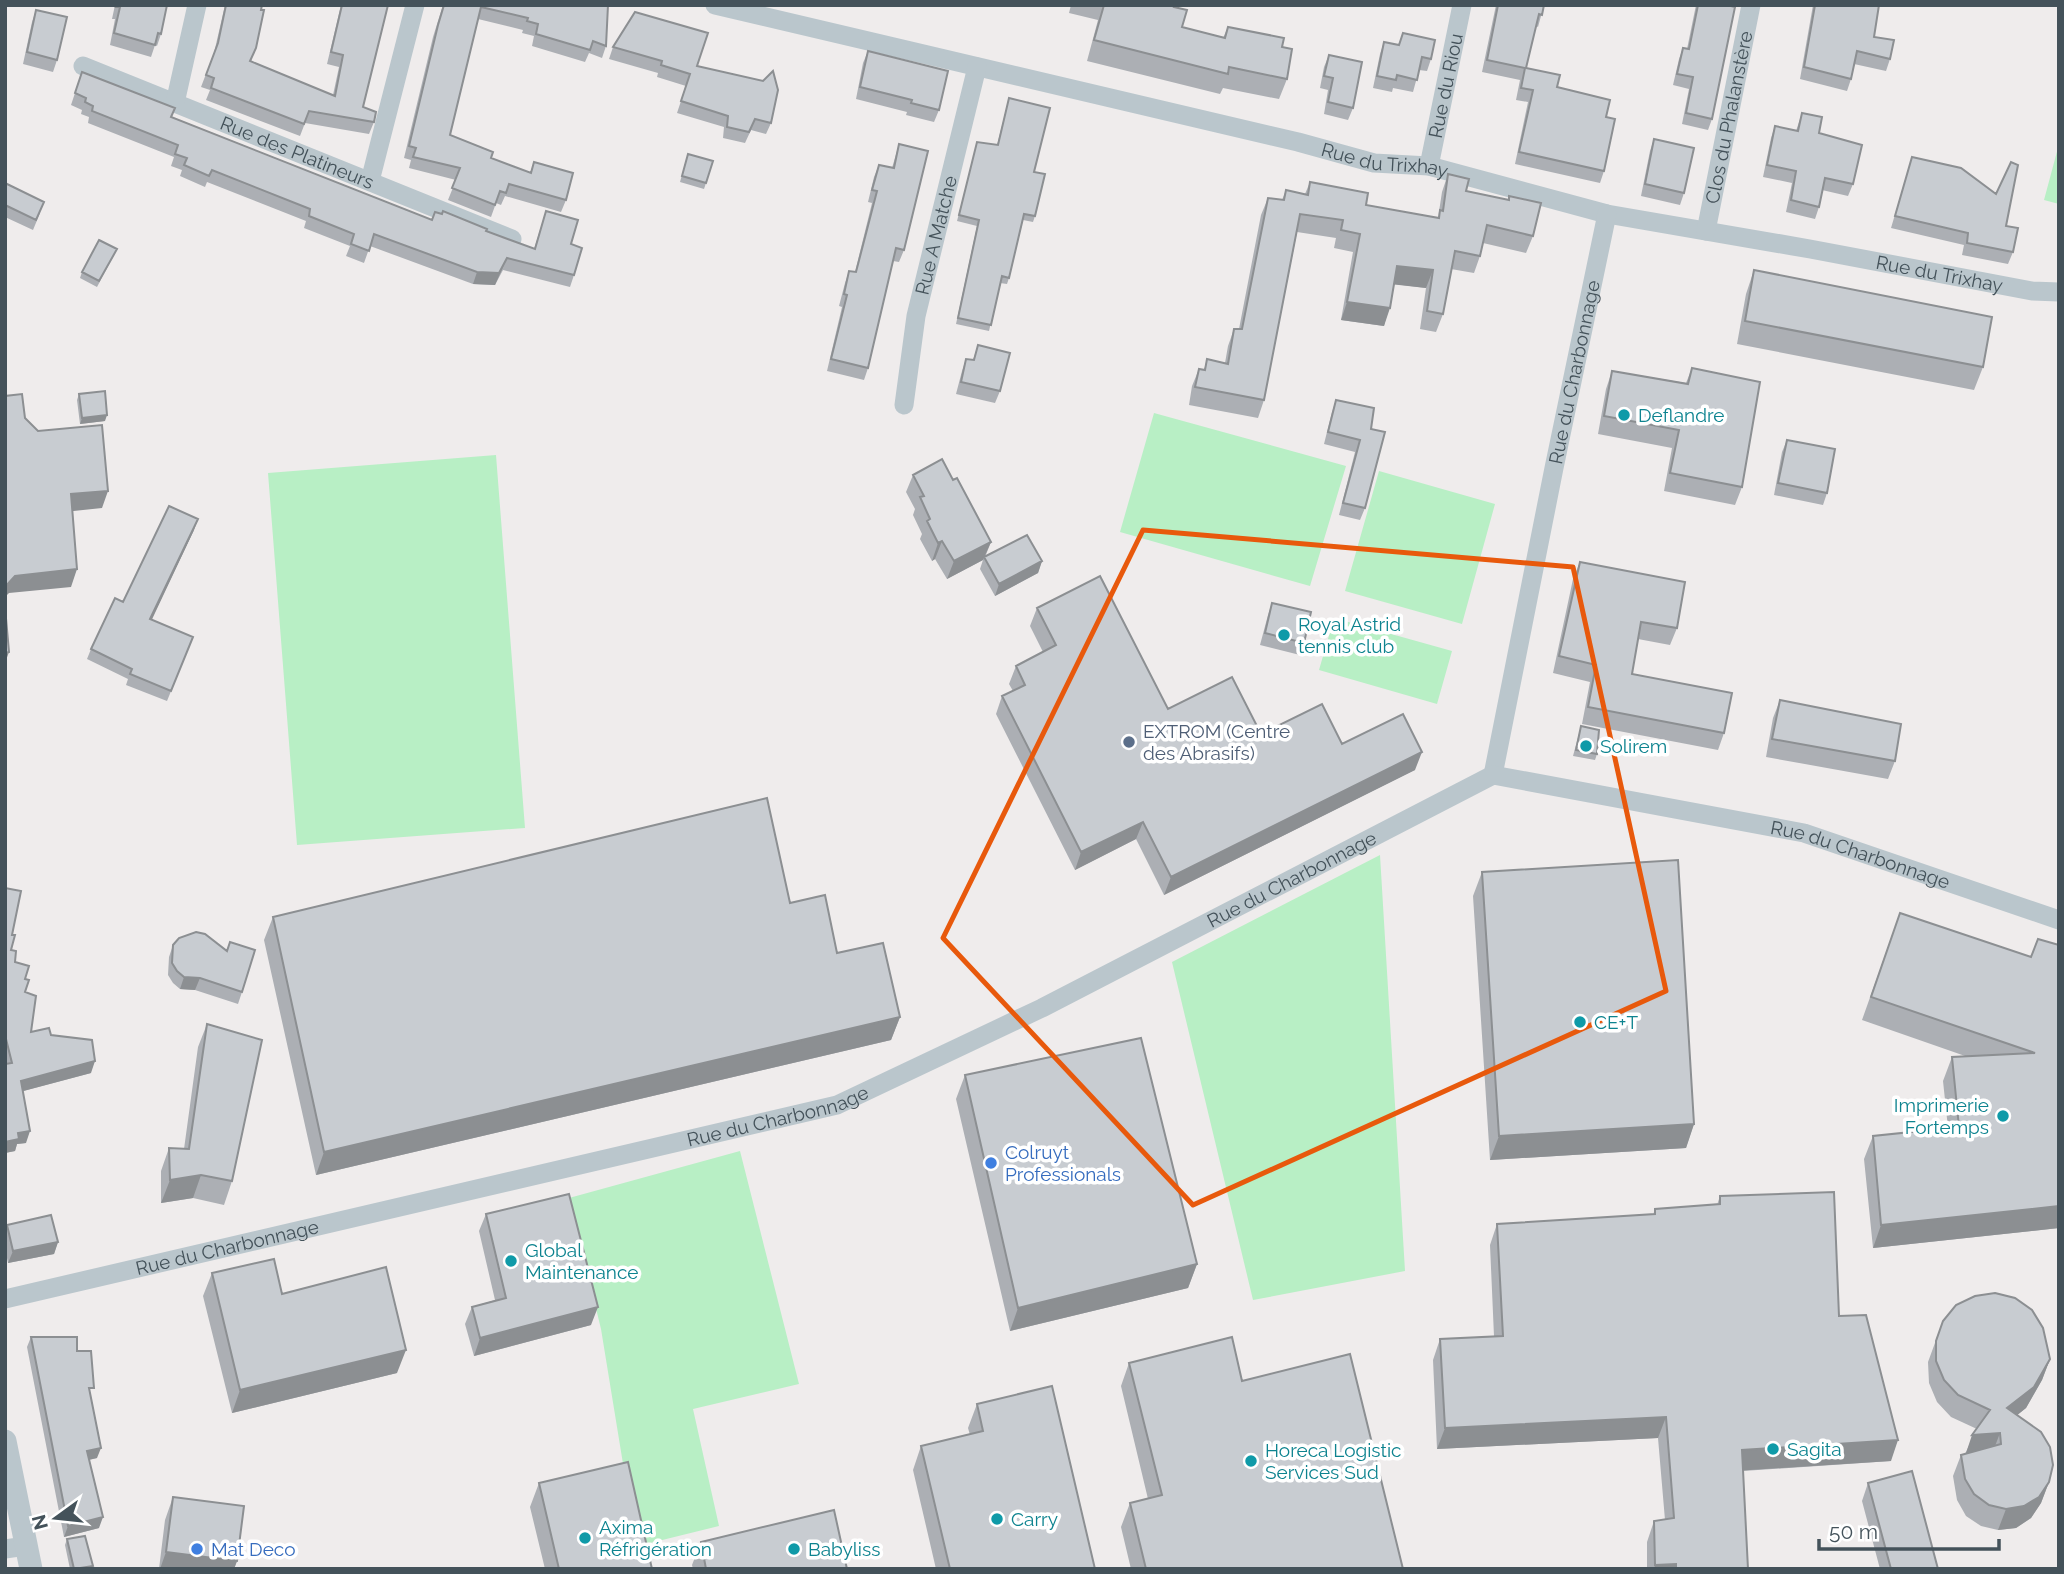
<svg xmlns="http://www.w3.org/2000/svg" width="2064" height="1574" viewBox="0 0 2064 1574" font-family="Raleway,sans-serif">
	<rect width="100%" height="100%" fill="#efecec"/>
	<path fill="#b8efc5" d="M2059,144V204L2044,200Z
		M1154,413L1346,466L1310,586L1120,532Z
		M496,455L525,828L297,845L268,473Z
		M1379,471L1495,504L1462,624L1345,591Z
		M1334,618L1452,651L1437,704L1319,670Z
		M1380,855L1405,1271L1253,1300L1172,962Z
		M740,1151L799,1384L693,1409L719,1526L642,1545L625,1476L601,1329L569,1198Z"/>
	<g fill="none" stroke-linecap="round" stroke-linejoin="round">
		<g stroke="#bac6cc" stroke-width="19">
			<path id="s1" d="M715,5L1298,142L1374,163L1429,166L1607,214L1810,249L2032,291L2059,292"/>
			<path id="s2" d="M83,66L512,239"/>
			<path d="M175,103L197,5"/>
			<path id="s3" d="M1429,166L1462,5"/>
			<path d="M370,181L415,5"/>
			<path id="s4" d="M1706,231L1751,5"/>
			<path id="s5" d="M904,405L916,316L977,67"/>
			<path id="s6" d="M1493,775L1554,468L1607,214"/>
			<path id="s7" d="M5,1299L837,1105L1042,1008L1493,775L1804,833L2059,920"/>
			<path d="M5,1549L26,1546"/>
		</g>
		<path stroke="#bac6cc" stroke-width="23" d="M5,1441L31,1569"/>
	</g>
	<path fill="#acafb4" d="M115,5H167L161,34L157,46L155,45L151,57L110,45L115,19H112Z
		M225,5H262L251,61L333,95L339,67L327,64L341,5H388L363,107L374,122L369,134L305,123L300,136L206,100L210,90L201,87L214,53Z
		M443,5H608L606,46L602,58L589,53L585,62L532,46L534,36L522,33L523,30L478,19L450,135L491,158L530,173L534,162L566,200L561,212L505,196L501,205L496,203L491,217L448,200L456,180L409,168L411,160L404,158L433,37Z
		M1071,5H1175L1174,7L1182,27L1223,38L1228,27L1282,47L1287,79L1279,99L1223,88L1220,94L1087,61L1098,20L1069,13Z
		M1496,5H1544L1538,27L1536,26L1526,68L1606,117L1604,171L1600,183L1515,164L1528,102L1516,100L1520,80L1482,72Z
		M1696,5H1727L1712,119L1708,130L1682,124L1689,89L1673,85L1679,59L1683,48L1687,49Z
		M1813,5H1879L1874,37L1890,59L1886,71L1854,64L1851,79L1847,91L1800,79Z
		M36,10L57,60L53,72L23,64L32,22Z
		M1384,42L1431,59L1427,71L1419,70L1413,92L1393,88L1392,92L1373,88L1380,54Z
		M613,47L697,66L771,123L766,134L751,130L745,143L723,138L724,127L677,113L686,86L657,77L658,73L609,59Z
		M868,51L939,110L934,122L906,115L907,112L856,99L863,63Z
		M1329,55L1353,108L1348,120L1324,114L1328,90L1320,88L1324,67Z
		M82,72L172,117L432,220L486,231L534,249L546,211L571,244L574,275L570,287L503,270L495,285L473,284L370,246L364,263L346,256L350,246L304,228L306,221L207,182L205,187L180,176L182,170L171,166L174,157L88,123L89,117L81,114L82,110L71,105Z
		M1009,98L1034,172L1035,216L1033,222L1023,220L1009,278L1007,284L1000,283L989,331L956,324L977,226L957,221L977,142L997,145Z
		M1802,113L1819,133L1853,184L1848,196L1822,190L1819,207L1815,219L1786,212L1792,183L1763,177L1771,138L1775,126L1796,131Z
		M1654,139L1684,193L1680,205L1641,196L1650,151Z
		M899,144L904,250L899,262L893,261L868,368L864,380L827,371L842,307L839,306L845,283L849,271L855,272L872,203L868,202L874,177L879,165L892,168Z
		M1912,157L1996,194L2013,252L2008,264L1962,255L1964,245L1891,228Z
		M686,160L706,183L704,189L680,182Z
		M1448,174L1466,191L1533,236L1526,253L1483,243L1480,256L1474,273L1451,269L1443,314L1436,332L1420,329L1426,288L1394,284L1384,326L1341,320L1353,252L1334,248L1336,238L1297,232L1264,400L1258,418L1189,405L1192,386L1199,369L1204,370L1207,359L1225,363L1228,346L1234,329H1239L1261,215L1268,198L1282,200L1286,190L1305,194L1310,182L1366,205L1438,218L1442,192Z
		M5,183L40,213L33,230L5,217Z
		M114,255L97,287L80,278L82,272Z
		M1754,270L1983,367L1974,390L1737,344L1746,294Z
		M978,345L1000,391L995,403L956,394L962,371L966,359L973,360Z
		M1692,368L1742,487L1735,505L1664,491L1672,448L1598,434L1606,389L1612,371L1686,383Z
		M79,394L105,421L80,424L77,400Z
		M1336,400L1371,429L1365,508L1360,520L1339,515L1355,452L1324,444L1332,412Z
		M1787,440L1827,493L1823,505L1774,495L1782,452Z
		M913,475L953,480L991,542L985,557L1042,561L1038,573L995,596L980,569L983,560L947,579L935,559L932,561L920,539L922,534L913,515L915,509L906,492Z
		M194,530L151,620L193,637L167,701L126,685L128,679L87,659L91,649L123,602Z
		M1580,562L1677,628L1670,645L1638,639L1632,674L1724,733L1718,750L1582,724L1590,682L1553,673L1573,579Z
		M1272,603L1304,643L1300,655L1260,645L1268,615Z
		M1037,608L1168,709L1261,734L1342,744L1415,770L1164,895L1136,839L1075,870L996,714L1002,696L1013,691L1009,684L1016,666L1043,652L1030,626Z
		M1780,700L1895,761L1888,779L1766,757L1773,718Z
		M1581,726L1597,754L1595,760L1573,756Z
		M1482,872L1694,1124L1686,1148L1490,1160L1473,896Z
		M5,888L12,935L11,950L15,962L25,979V992L31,1032L51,1035L91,1073L23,1091L26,1143L17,1144L15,1151L5,1153Z
		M790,903L900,1017L891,1040L316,1175L264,940L273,917Z
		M1900,913L2031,957L2059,945V1228L1873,1248L1864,1159L1873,1136L1948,1128L1943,1081L1952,1057H1968L1862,1020Z
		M173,945L242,992L238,1004L195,990L180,989L173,983L168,975L169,957Z
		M207,1024L232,1181L224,1205L193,1198L161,1203V1171L169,1148L184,1149L198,1047Z
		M965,1075L1197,1264L1188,1288L1010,1331L956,1099Z
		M1720,1196L1839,1316L1891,1461L1743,1471L1748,1569H1647V1542L1654,1521L1665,1520L1658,1438L1437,1449L1433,1360L1440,1339L1494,1336L1490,1245L1497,1224L1653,1215L1655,1209L1717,1205Z
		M486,1214L591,1325L474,1356L465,1324L472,1307L495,1300L479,1231Z
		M7,1225L58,1242L54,1254L8,1263L5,1248V1230Z
		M212,1273L282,1294L397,1373L232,1413L203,1296Z
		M1943,1321L2050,1359L2042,1380L2026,1408L2017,1415L2049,1482L2041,1503L2031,1518L2016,1528L1998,1530L1981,1526L1966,1516L1957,1500L1953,1476L1961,1455L1965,1454L1977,1429L1951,1417L1937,1402L1929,1383L1928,1362Z
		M31,1337L77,1351L91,1396L97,1458L89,1460L99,1528L64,1537L27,1347Z
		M1129,1363L1242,1381L1403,1569H1131L1121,1527L1130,1503L1148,1499L1121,1386Z
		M977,1404L1095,1569H936L913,1470L921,1446L970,1435L968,1428Z
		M539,1483L652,1569H545L530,1507Z
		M1868,1483L1938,1569H1880L1862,1501Z
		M173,1497L237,1561L234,1569H159L165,1520Z
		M67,1539L92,1569H70L65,1545Z
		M701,1542L847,1569H693L692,1565Z"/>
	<path fill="#8c8f92" d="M507,258L495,285L473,284L477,272Z
		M1397,266L1433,270L1426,288L1390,284Z
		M1347,302L1390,308L1384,326L1341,320Z
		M107,415L105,421L80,424L82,418Z
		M108,491L102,508L64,512L71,494Z
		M198,519L194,530L147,630L150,619Z
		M942,541L935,559L932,561L938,543Z
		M991,542L983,560L947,579L954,561Z
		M1042,561L1038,573L995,596L999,584Z
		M77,569L71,587L9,593L5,597V587L15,576Z
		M9,652L5,663V653Z
		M1422,752L1415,770L1164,895L1171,877Z
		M1143,822L1136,839L1075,870L1081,852Z
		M184,977L200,978L195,990L180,989Z
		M900,1017L891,1040L316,1175L324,1152Z
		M95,1061L91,1073L16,1093L21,1081Z
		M1694,1124L1686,1148L1490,1160L1499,1136Z
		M30,1131L26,1143L17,1144L15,1151L5,1153V1142L18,1133Z
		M201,1175L193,1198L161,1203L170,1180Z
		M2059,1206V1228L1873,1248L1881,1225Z
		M58,1242L54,1254L8,1263L13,1251Z
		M1197,1264L1188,1288L1010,1331L1018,1308Z
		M598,1307L591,1325L474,1356L480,1338Z
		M406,1350L397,1373L232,1413L240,1390Z
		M2050,1359L2042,1380L2026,1408L2000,1429L2007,1408Z
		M1666,1417L1658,1438L1437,1449L1445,1428Z
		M2000,1433L1992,1454L1965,1456L1972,1435Z
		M1898,1440L1891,1461L1735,1471L1742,1450Z
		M101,1448L97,1458L83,1461L87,1451Z
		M2049,1482L2041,1503L2031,1518L2016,1528L1998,1530L2006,1509Z
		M103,1517L99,1528L64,1537L68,1526Z
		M166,1552L237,1561L234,1569H160Z
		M1676,1564L1675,1569H1654L1655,1565Z"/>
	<path fill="#c8ccd1" stroke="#8c8f92" stroke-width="2" d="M117,5H167L161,34L158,33L155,45L114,33L120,7H116Z
		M226,5H262L261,10H264L256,48L250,61L335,96L343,55L331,52L342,5H388L363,107L376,112L374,122L309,111L304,124L211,88L214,78L206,75L218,43Z
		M444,5H608L606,46L593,41L590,50L536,34L538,24L527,21L528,18L481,7L450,135L493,152L491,158L531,173L534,162L573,173L566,200L509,184L506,193L500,191L495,205L452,188L460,168L413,157L416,148L409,146L438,25Z
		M1104,5H1175L1174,7L1187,10L1182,27L1225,38L1228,27L1284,38L1282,47L1292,49L1287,79L1229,67L1228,74L1094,40Z
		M1498,5H1544L1542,15L1539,14L1526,68L1560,75L1557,87L1610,100L1606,117L1615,119L1604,171L1519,152L1533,90L1521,88L1525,68L1487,60Z
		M1698,5H1727L1735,7L1712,119L1686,113L1693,77L1677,74L1683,48L1689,49Z
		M1815,5H1879L1874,37L1894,40L1890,59L1857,51L1851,79L1804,67Z
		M36,10L67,17L57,60L27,52Z
		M635,12L708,33L697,66L763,81L773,71L778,90L771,123L755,119L749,132L727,127L728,116L681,101L690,74L661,65L662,61L613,47Z
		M1403,33L1435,40L1431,59L1422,57L1417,80L1397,75L1396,80L1377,76L1384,42L1399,45Z
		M868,51L948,71L939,110L911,103L912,100L860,87Z
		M1329,55L1362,62L1353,108L1328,102L1333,78L1324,76Z
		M82,72L175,108L171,117L432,220L435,212L442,214L443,211L487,229L486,231L535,249L546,211L578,220L571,244L582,248L574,275L507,258L499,273L477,272L374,234L369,251L351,244L354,234L309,216L310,209L212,170L209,176L184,165L187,158L175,154L178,145L92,111L93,106L85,102L86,98L75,93Z
		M1009,98L1050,108L1034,172L1045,174L1035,216L1024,214L1009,278L1002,276L991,325L958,318L979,220L959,215L977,142L998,145Z
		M1802,113L1822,117L1819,133L1862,145L1853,184L1825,178L1819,207L1791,200L1796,171L1767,165L1775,126L1798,131Z
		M1654,139L1694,148L1684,193L1645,184Z
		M899,144L928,151L904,250L896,248L868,368L831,359L847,295L844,294L849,271L856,272L877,191L872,190L879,165L894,168Z
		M688,154L713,161L706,183L682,176Z
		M1912,157L1961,168L1996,194L2011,162L2018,165L2006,226L2018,228L2013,252L1967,243L1968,233L1895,216Z
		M1448,174L1469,179L1466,191L1509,200V196L1541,203L1533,236L1487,225L1480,256L1455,251L1443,314L1427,311L1433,270L1397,266L1390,308L1347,302L1360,234L1341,230L1343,220L1300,214L1264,400L1195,387L1199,369L1205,370L1207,359L1228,364L1234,329H1242L1268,198L1284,200L1286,190L1308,195L1310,182L1368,193L1366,205L1439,218L1440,210L1443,211Z
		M5,183L44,202L36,220L5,205Z
		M99,240L117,249L99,281L82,272Z
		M1754,270L1992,317L1983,367L1745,321Z
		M978,345L1010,353L1000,391L961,382L966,359L974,360Z
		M1692,368L1760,382L1742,487L1670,473L1679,430L1604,416L1612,371L1688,384Z
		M105,391L107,415L82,418L79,394Z
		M22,394L25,418L38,431L102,425L108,491L71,494L77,569L15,576L5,587V396Z
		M1336,400L1374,408L1371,429L1385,432L1365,508L1343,503L1360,440L1328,432Z
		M1787,440L1835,449L1827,493L1778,483Z
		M942,459L953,480L957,478L991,542L954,561L942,541L938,543L927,521L930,519L920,497L924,496L913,475Z
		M169,506L198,519L150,619L193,637L171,691L130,674L132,669L91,649L115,598L123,602Z
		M1027,535L1042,561L999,584L984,557Z
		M1580,562L1685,582L1677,628L1641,622L1632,674L1732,693L1724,733L1588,707L1596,665L1559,656Z
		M1100,576L1168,709L1232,677L1261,734L1322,704L1342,744L1403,714L1422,752L1171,877L1143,822L1081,852L1002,696L1025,685L1016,666L1056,645L1037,608Z
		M1272,603L1311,612L1304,643L1265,633Z
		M5,607L9,652L5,653Z
		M1780,700L1901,724L1895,761L1772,739Z
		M1581,726L1599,730L1597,754L1576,750Z
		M767,798L790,903L825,895L837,953L883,943L900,1017L324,1152L273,917Z
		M1678,860L1694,1124L1499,1136L1482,872Z
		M5,888L21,891L12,935H15L11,950L16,951L15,962L29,966L25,979L29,980L25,992L36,996L31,1032L49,1028L51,1035L92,1040L95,1061L21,1081L30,1131L18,1133L19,1139L5,1142V1064L12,1063L5,1035Z
		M1900,913L2031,957L2038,939L2059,945V1206L1881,1225L1873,1136L1959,1127L1952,1057L2035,1053L1871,997Z
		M196,932L205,934L227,951L230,942L255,950L242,992L200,978L184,977L177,971L172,963L173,945L179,938Z
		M207,1024L262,1040L232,1181L201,1175L170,1180L169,1148L189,1149Z
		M1141,1038L1197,1264L1018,1308L965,1075Z
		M1834,1192L1839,1316L1866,1315L1898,1440L1742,1450L1748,1569H1676V1564L1655,1565L1654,1521L1674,1518L1666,1417L1445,1428L1440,1339L1503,1336L1497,1224L1655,1214V1209L1720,1204V1196Z
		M569,1194L598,1307L480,1338L472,1307L506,1298L486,1214Z
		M51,1215L58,1242L13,1251L7,1225Z
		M274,1259L282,1294L386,1267L406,1350L240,1390L212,1273Z
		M1995,1293L2015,1298L2032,1310L2043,1328L2050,1359L2034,1387L2007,1408L2041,1432L2050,1447L2053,1465L2049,1482L2039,1497L2024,1506L2006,1509L1989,1505L1974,1494L1965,1479L1961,1455L2001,1444L2000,1433L1972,1435L1990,1410L1958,1395L1944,1380L1936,1361V1341L1943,1321L1956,1305L1975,1296Z
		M31,1337H77V1351H91L94,1388H89L101,1448L87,1451L103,1517L68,1526Z
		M1232,1337L1242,1381L1350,1354L1403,1569H1146L1130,1503L1162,1495L1129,1363Z
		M1052,1386L1095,1569H950L921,1446L983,1431L977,1404Z
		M628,1462L652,1569H559L539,1483Z
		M1912,1471L1938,1569H1891L1868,1483Z
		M173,1497L244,1506L237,1561L166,1552Z
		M834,1510L847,1569H706L701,1542Z
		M85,1536L93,1566L74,1569L67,1539Z"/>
	<path fill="none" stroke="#e8590c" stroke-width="5" stroke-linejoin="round" d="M1143,530L1573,567L1666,991L1193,1205L943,938Z"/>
	<g fill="#0f9aa8" stroke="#fff" stroke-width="2.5">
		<circle cx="1624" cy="415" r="7"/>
		<circle cx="1284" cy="635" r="7"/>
		<circle cx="1586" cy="746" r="7"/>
		<circle cx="1580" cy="1022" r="7"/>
		<circle cx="2003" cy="1116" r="7"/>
		<circle cx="511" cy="1261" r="7"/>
		<circle cx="1773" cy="1449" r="7"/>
		<circle cx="1251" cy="1461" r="7"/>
		<circle cx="997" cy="1519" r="7"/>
		<circle cx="585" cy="1538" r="7"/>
		<circle cx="794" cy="1549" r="7"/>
	</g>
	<circle fill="#5c6f8a" stroke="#fff" stroke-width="2.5" cx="1129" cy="742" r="7"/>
	<g fill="#3f7fe0" stroke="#fff" stroke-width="2.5">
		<circle cx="991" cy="1163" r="7"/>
		<circle cx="197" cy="1549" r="7"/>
	</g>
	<g text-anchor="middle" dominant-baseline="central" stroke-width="7" stroke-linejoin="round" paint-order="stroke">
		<g font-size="19" fill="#44525a" stroke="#fff">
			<text stroke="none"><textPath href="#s3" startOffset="82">Rue du Riou</textPath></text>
			<text stroke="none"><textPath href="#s4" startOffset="116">Clos du Phalanstère</textPath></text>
			<text stroke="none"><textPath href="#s2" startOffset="231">Rue des Platineurs</textPath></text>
			<text stroke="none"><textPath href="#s1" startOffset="688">Rue du Trixhay</textPath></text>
			<text stroke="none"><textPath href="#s5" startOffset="173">Rue A Matche</textPath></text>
			<text stroke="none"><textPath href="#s1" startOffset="1255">Rue du Trixhay</textPath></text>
			<text stroke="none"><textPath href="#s6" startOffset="411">Rue du Charbonnage</textPath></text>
			<text stroke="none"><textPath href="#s7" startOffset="1965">Rue du Charbonnage</textPath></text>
			<text stroke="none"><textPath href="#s7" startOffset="1362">Rue du Charbonnage</textPath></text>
			<text stroke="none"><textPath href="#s7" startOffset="794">Rue du Charbonnage</textPath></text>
			<text stroke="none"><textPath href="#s7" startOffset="228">Rue du Charbonnage</textPath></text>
		</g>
		<g font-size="19" fill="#0d838f" stroke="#fff" text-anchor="start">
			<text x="1638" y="415">Deflandre</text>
			<text x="1298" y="624">Royal Astrid<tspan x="1298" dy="22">tennis club</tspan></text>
			<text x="1600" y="746">Solirem</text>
			<text x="1594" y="1022">CE+T</text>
			<text x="1989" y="1105" text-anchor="end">Imprimerie<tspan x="1989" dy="22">Fortemps</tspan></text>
			<text x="525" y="1250">Global<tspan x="525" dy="22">Maintenance</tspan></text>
			<text x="1787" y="1449">Sagita</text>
			<text x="1265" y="1450">Horeca Logistic<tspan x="1265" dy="22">Services Sud</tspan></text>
			<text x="1011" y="1519">Carry</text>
			<text x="599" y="1527">Axima<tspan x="599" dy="22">Réfrigération</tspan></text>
			<text x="808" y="1549">Babyliss</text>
		</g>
		<g font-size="19" fill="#4e5e75" stroke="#fff" text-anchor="start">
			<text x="1143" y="731">EXTROM (Centre<tspan x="1143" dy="22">des Abrasifs)</tspan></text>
		</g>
		<g font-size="19" fill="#366cbe" stroke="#fff" text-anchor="start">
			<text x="1005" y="1152">Colruyt<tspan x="1005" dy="22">Professionals</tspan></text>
			<text x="211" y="1549">Mat Deco</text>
		</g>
	</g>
	<rect width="2064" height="1574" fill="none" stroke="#44525a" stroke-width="14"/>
	<g transform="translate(56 1518) rotate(255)" stroke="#ffffff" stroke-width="5" paint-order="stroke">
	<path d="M0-5L12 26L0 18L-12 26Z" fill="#44525a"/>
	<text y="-10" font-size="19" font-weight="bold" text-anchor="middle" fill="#44525a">N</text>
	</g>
	<path d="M1819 1539v10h180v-10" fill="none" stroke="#44525a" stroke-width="3.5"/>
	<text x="1829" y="1539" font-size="21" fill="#44525a" stroke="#ffffff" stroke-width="5" paint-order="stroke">50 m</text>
</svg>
